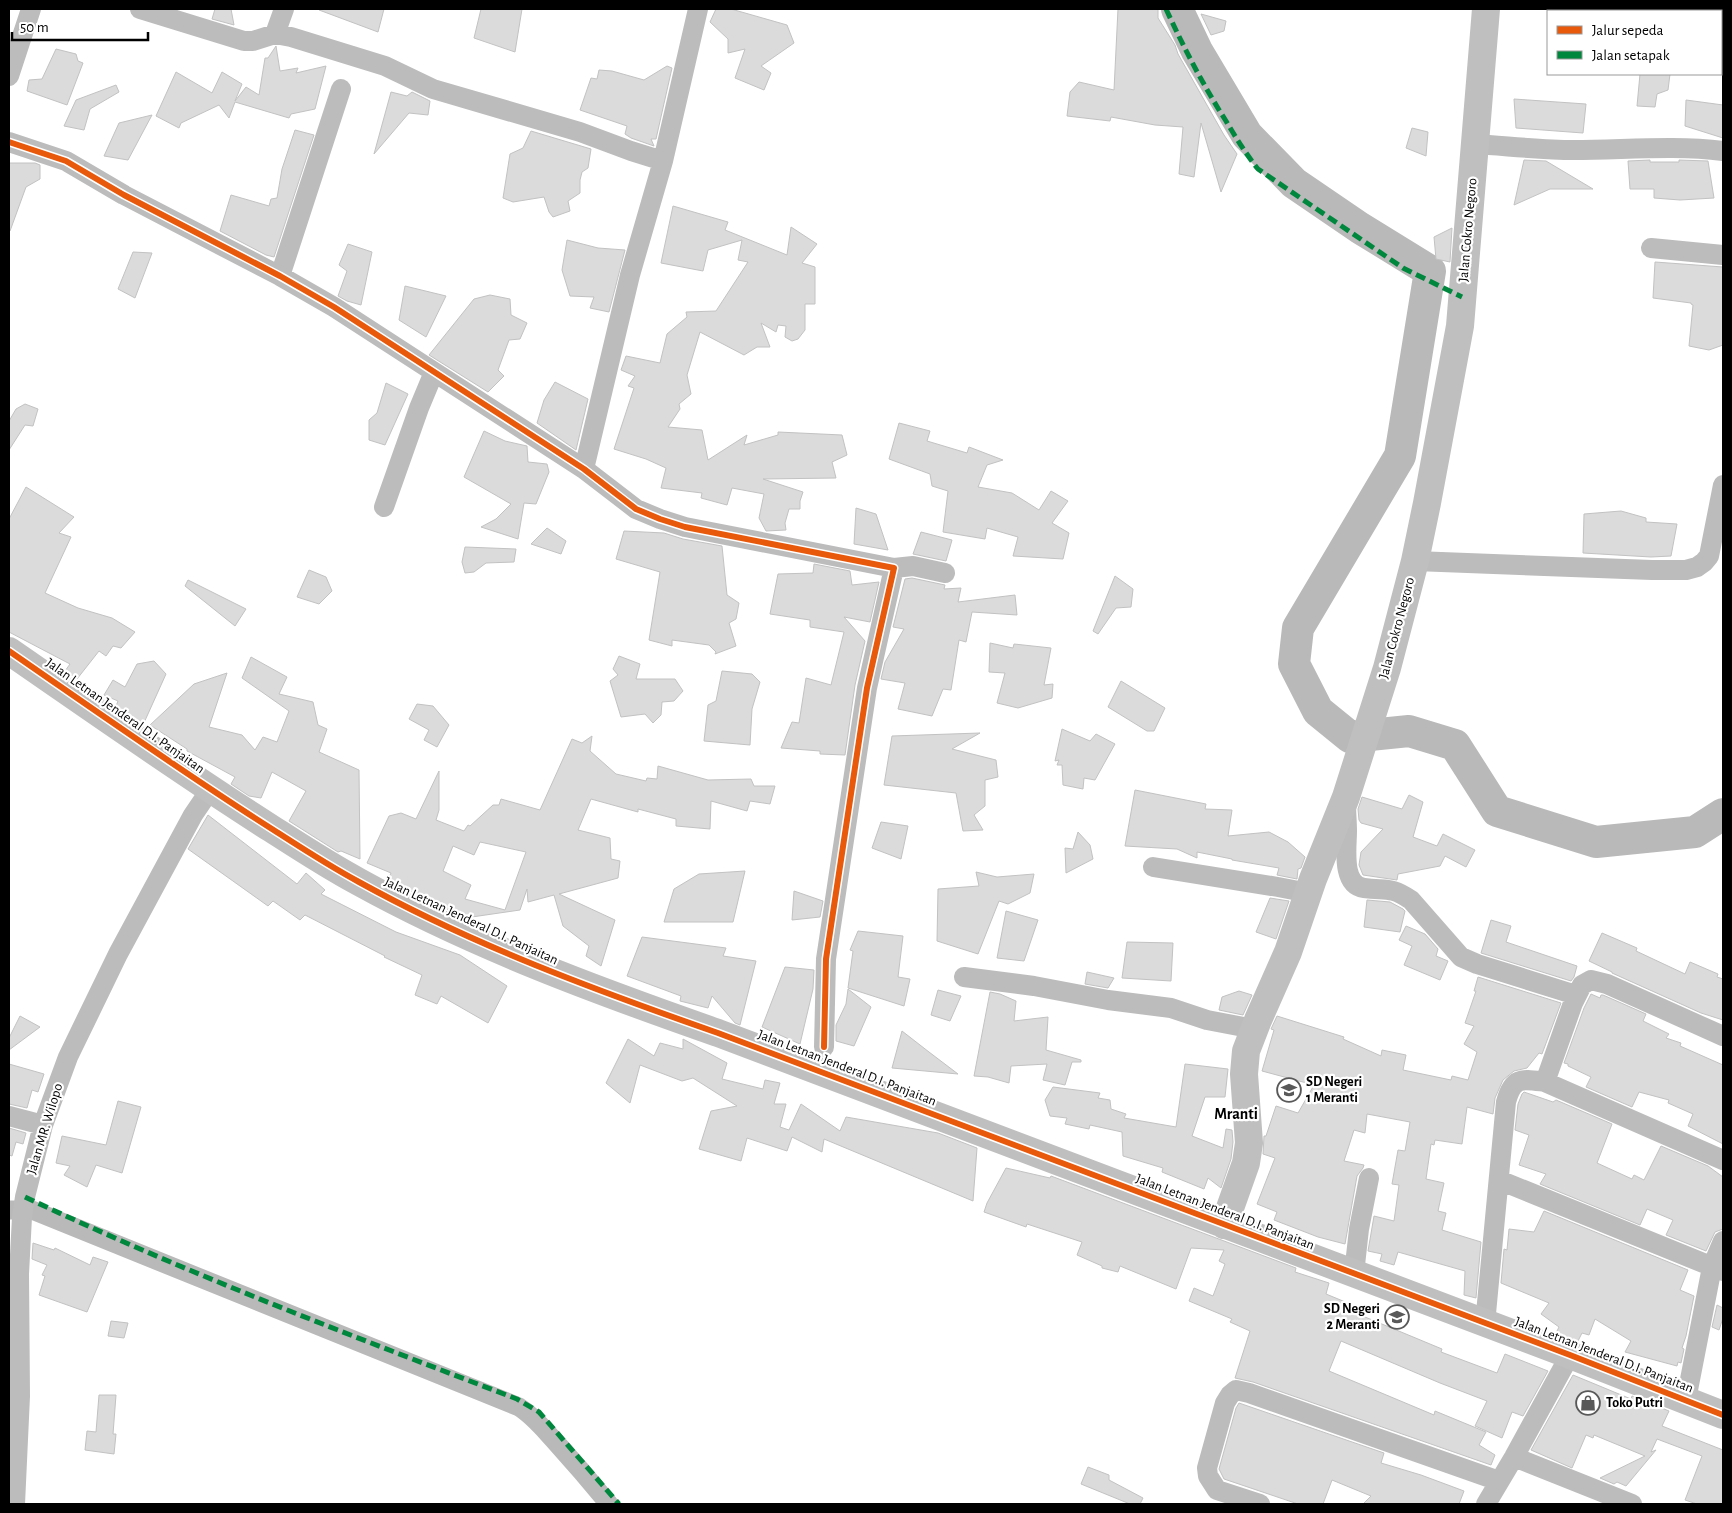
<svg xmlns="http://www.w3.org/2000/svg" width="1732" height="1513" viewBox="0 0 1732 1513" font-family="'Alegreya Sans',sans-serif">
	<rect width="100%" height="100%" fill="#fff"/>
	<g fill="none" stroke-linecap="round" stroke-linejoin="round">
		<path stroke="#b9b9b9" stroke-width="19" d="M9,1210H32L519,1407C532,1415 542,1427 553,1439C572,1460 591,1482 609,1504"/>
		<path stroke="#b9b9b9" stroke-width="32" d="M1177,9L1197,51L1247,135L1294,183L1360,228L1430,271L1400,456L1298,628L1294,664L1318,711L1350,737L1409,731L1455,745L1497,811L1596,842L1695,832L1723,814"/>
	</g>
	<path fill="#dbdbdb" stroke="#c2c2c2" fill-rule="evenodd" d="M215,9H231L234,25L212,19Z
		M320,9H384L378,32L319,10Z
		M481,9H522L515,52L474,38Z
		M716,9H731L787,25L794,43L761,66L771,73L764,90L735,78L745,49L728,53V39L710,22Z
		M1118,9H1158V18L1175,45L1178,54L1224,135L1237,154L1221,192L1201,123L1194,177L1179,174L1183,127L1155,125L1111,117L1110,121L1067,116L1070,92L1079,82L1114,90Z
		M1201,14L1226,21L1224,31L1211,35Z
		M276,46L280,71L298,68L296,73L326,66L315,109L291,114L289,118L235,102L229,118L219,105L181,123L179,128L156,116L176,72L212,93L222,72L242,84L235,101L246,87L259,95L265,58H268Z
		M56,49L76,54L78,61L83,63L67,105L27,91L29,80L42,79Z
		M667,66L672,68L656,139H651L654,146L631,138L625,134L627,126L580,110L591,78L597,79L599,70L612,71L644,80Z
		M1640,74H1670L1668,90L1657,94L1655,107L1637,106Z
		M116,85L119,92L90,109L84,130L64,126L76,100Z
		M391,92L407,96L412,92L430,101L428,115L409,113L374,154Z
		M1514,99L1586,104L1583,133L1516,128Z
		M1686,100L1723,105V138L1685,126Z
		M152,115L128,160L104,156L119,123Z
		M1412,128L1428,132L1426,156L1406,148Z
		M295,130L314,135L274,257L266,255L220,231L231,195L269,206L271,199L277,198L282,169Z
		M531,131L591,149L588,168L582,172L580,180V193L568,201L570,211L553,217L549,212L544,197L513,202L503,198L510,154L523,148Z
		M1524,160L1546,161L1593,189H1550L1514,205Z
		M1650,160V162H1679V160L1708,161L1714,198L1680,200L1654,198V189H1630L1628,161Z
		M9,163H35L40,165V179L26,187L10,231L9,230Z
		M673,206L728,222L725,230L787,255L791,227L817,244L802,263L815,267V304H805V330L798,339L792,341L785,337L786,326L778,325L776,332L761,323L770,347H757L744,355L700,332L687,375L691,394L679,404L680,409L668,427L702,430L708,460L747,435L744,445L778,435V432L842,435L847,455L832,462L836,478L763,479L803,492L800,501V509H789L785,523L786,530L766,531L759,518L764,494L732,488L727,505L701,498L702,493L661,488L666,468L646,459L614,449L634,388L628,386L635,376L621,370L626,356L660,363L667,334L687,317L686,312L716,311L748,262L738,260L742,240L708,250L703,271L661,263Z
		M1452,228L1450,262L1436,259L1434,237Z
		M567,240L598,248L625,250L609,312L590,308L594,297L570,296L562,270Z
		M348,244L372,252L361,305L347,301L338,296L347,271L339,265Z
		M133,252L152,253L135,298L118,289Z
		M1655,262L1723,267V345L1709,350L1689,346L1693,305L1691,304V303L1653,298Z
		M405,286L446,296L426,337L399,320Z
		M490,295L510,299L511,315L527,323L520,339L509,340L498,370L504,376L488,392L429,355L474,299Z
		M555,382L588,399L576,450L537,423L544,400Z
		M386,383L408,394L385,445L369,440V420L377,413Z
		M25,404L38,409L33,426L25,425L9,450V421L16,409Z
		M899,423L930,431L927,441L967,453L969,447L1003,460L987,465L978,487L1012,493L1039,510L1051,491L1068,501L1052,523L1069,533L1063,559L1013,556L1018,537L987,528L985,539L943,532L948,491L932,486L930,474L889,459Z
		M484,431L505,441L527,446L528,462L547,464L549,472L536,504L524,503L518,539L481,527L496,519L511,504L464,477Z
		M26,487L74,517L59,533L71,537L45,593L78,608L112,618L135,632L121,648L113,646L106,656L99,651L77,679L65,671L70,664L9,632V519Z
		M856,508L876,514L888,550L854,544Z
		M1621,511L1646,518V522L1677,524L1671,556L1651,557L1583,553L1584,514Z
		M547,528L566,541L561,554L531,544Z
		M624,531L664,533L683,539L722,546L727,595L739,603L736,619L729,623L736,646L715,654L716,652L709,645L672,640V646L649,640L660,572L616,559Z
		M921,532L952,540L946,561L913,554Z
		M465,547L516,549L514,562L486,563L474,572L465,573L462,562Z
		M814,564L850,571L852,585L879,582L870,622L844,617L865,641L855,685L845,755L820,754V751L781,748L792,722L799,723L806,678L831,685L844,632L810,627V620L770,614L778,574L813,573Z
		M309,570L326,577L332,591L319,604L297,597Z
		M1115,576L1133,589L1131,607L1116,608L1098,634L1093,631Z
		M912,578L945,585L944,589L961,588L958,602L1015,595L1017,615L972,612L966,642L959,640L951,690L943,689L932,716L898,709L905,683L881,679L885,662L904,629L893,627L905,579Z
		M188,580L246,609L235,626L185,586Z
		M990,643L1013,648L1014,644L1051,648L1044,685L1053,684L1052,698L1018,708L997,703L1005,673L989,672Z
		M619,656L640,664L636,679H675L683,691L674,701L662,702L661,715L653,723L645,714L621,717L610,681L618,675L613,669Z
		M251,657L287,677L279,694L313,702L318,725L327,729L319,752L359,770L360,859L341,851L338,852L289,821L306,791L272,772L261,798L249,796L231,784L235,777L187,751V749L150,725L194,684L227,673L209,727L242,735L255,750L263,737L277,742L289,711L242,678Z
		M154,661L166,674L143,725L116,706L118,701L104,695L113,680L125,687L137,664Z
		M722,671L752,674L760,682L752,709L750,745L704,741L708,705L716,701Z
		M1121,681L1165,708L1154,731H1147L1108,707Z
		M417,704L433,706L449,725L437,747L424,740L429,730L409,719Z
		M1062,729L1090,741L1096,734L1115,744L1095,780L1084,778L1083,789L1063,785L1062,765H1057L1059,760L1055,761Z
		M980,733L952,749L996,760L998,777L985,780V806L974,815L983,830L963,831L956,793L884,785L892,736Z
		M592,736L590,751L616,774L646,781L647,778L657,779L658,766L708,780L751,779L754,786H775L770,804L750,801L747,811L711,801L710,829L676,826V819L638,809V812L591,799L578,830L610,838L611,859L620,861L618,878L559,894L615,920L601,966L586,956L589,946L563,926L554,895L528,902L527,889L520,910L465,918L388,880L391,873L367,863L389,816L401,813L416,819L439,771V810L436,820L464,831L468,825L470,826L493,805H499L501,799L540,810L572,739L582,743ZM480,842L526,852L505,910L465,899L471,885L443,871L453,846L474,855Z
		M1135,790L1206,804L1205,809L1232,810L1228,836L1269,832L1288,842L1305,857L1301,868L1298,869L1297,879L1277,875L1279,868L1232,860V859L1197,852V858L1177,849L1125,846Z
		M1409,795L1423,802L1413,837L1437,846L1443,834L1475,850L1466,867L1445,856L1440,866L1398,874L1397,880L1363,875L1359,865L1361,852L1383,829L1361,823L1359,820L1358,809L1362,797L1402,809Z
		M208,815L297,884L306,873L325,890L321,894L396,932L460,955L507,986L488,1023L441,996L437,1004L415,995L422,975L384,957L385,956L305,915L300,920L273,901L268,906L188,849Z
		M881,822L908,826L901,859L872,848Z
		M1078,832L1090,845L1093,859L1066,873L1065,848L1073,849Z
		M745,871L733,922H664L674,889L699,874Z
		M976,872L997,877L1034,874L1030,893L1008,904L999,901L978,954L937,941L938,889L979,886Z
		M794,891L823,901L820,917L792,920Z
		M1270,898L1289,901L1276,939L1256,932Z
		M1367,900L1390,902L1403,909L1405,911L1400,932L1364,927Z
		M1006,911L1038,920L1024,961L997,958Z
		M1491,920L1511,926L1506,942L1577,966L1574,977L1571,981L1481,953Z
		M1406,926L1425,934L1438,949L1436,956L1448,961L1440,980L1404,965L1412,946L1399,940Z
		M858,931L903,936L898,977L910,979L904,1006L848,988L853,951L850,950Z
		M1602,933L1637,948L1636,951L1685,974L1690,962L1718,974L1717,977L1723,979V1020L1701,1013L1612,973V972L1589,961Z
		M642,937L726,948L723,956L756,961L740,1025L735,1023L712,996L708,1008L680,1001L681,996L627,976Z
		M1127,942L1173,943L1171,981L1122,978Z
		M785,967L814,970L813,989L800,1044L762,1027Z
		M1087,972L1114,978L1108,988L1085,984Z
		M1478,977L1561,1003L1542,1054L1539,1053L1527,1068L1514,1071L1503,1080L1495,1098L1493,1114L1467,1107L1462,1144L1435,1140L1434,1145L1431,1144L1426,1179L1444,1183L1438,1211L1446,1213L1442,1230L1481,1242L1476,1298L1464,1295L1465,1271L1398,1252L1394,1265L1380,1261L1382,1254L1368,1251L1374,1216L1394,1221L1399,1185L1392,1184L1398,1150L1405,1151L1410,1122L1367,1114L1365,1133L1354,1130L1344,1161L1364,1165L1363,1168L1357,1176L1345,1244L1318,1237L1274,1220L1277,1212L1257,1204L1275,1158L1263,1154L1264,1136H1266L1276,1106L1298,1113L1314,1085L1262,1071L1274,1030L1271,1029L1277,1016L1344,1037L1343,1039L1381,1056L1382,1050L1406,1055L1403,1070L1451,1080L1452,1076L1468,1080L1477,1052L1464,1044L1474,1026L1465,1023L1476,991H1474Z
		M848,989L871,1007L854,1046L836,1041V1025L846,1004Z
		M938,990L961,996L950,1021L931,1015Z
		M1239,991L1252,995L1243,1015L1219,1010L1222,997Z
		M990,992L1000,994L1016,1001L1014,1021L1048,1017L1046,1050L1081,1060V1062H1072L1065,1085L1043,1080L1047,1064L1011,1066L1009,1083L988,1077L974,1076Z
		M1591,994L1600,998L1601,995H1603L1646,1014L1643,1021L1669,1034L1666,1038L1681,1043L1680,1046L1723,1065V1144L1688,1126L1693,1114L1668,1103L1669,1100L1639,1092L1632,1107L1586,1087L1591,1077L1568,1066V1064L1564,1063L1584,1008Z
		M20,1016L40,1027L9,1050V1038Z
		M902,1031L929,1052L958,1074L892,1068Z
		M628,1039L654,1056L660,1043L683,1049V1039L727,1063L722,1079L763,1089L765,1080L780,1083L774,1104H786L780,1127L789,1130L801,1104L840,1131L846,1117L938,1133L977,1148L973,1201L824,1139L822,1152L792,1137L787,1151L747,1138L741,1161L699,1149L711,1111L737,1106L693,1078L682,1081L640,1065L630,1103L606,1083Z
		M9,1064L44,1074L38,1092L32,1090L27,1108L9,1104Z
		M1185,1064L1228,1069L1225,1097H1205L1192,1136L1223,1148L1226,1129L1232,1130L1233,1142L1231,1159L1221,1188L1208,1178L1204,1189L1162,1172L1163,1168L1123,1156L1122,1132L1090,1125L1089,1129L1065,1124L1067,1118L1050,1116L1045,1100L1053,1087L1100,1093L1098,1098L1110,1100L1111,1109L1126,1114L1124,1118L1176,1127Z
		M1524,1092L1553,1102L1556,1100L1612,1124L1597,1163L1632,1179L1634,1175L1644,1180L1661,1146L1708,1166L1723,1177V1229L1715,1232L1706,1251L1666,1235L1673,1220L1647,1209L1640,1225L1540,1184L1546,1174L1519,1165L1529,1135L1515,1130L1518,1104L1522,1094Z
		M118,1101L141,1107L122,1173L96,1165L87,1187L64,1175L70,1166L56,1163L62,1136L106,1145Z
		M9,1128L26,1133L23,1144L16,1142L12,1156L9,1155Z
		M1006,1168L1050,1178L1051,1176L1296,1268L1295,1272L1329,1283L1326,1294L1355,1306L1353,1312L1442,1349L1441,1352L1497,1373L1505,1354L1548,1371L1523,1416L1512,1412L1502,1438L1475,1426L1487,1401L1440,1383L1341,1341L1329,1371L1434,1415L1435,1411L1486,1432L1479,1445L1495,1455L1491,1465L1253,1382L1235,1378L1250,1331L1230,1322L1232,1319L1189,1301L1194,1288L1213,1296L1225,1264L1219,1261L1224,1250L1191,1248L1176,1289L1120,1266L1118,1272L1102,1268V1266L1077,1255L1082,1242L1027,1224L1026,1227L984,1212L987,1203Z
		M1544,1211L1688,1270L1680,1290L1694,1296L1686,1336L1682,1348L1684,1349L1681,1363L1678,1362L1677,1366L1625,1352L1631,1341L1595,1319L1589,1335L1582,1333L1578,1341L1556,1333L1559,1327L1541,1314L1549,1303L1501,1283L1504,1249L1507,1250L1509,1229L1534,1232Z
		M33,1243L54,1250L55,1248L90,1265L93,1257L108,1262L87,1312L39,1295L45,1276L42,1275L47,1265L32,1259Z
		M1717,1305L1723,1308V1318L1719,1330L1712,1327Z
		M111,1321L128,1323L124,1338L108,1336Z
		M1573,1375L1631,1399L1632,1396L1669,1411L1662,1426L1723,1450V1504H1697L1685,1500L1702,1456L1657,1439L1651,1452L1656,1450L1626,1486L1617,1482L1614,1484L1600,1478L1645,1456L1594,1435L1593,1438L1586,1435L1572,1468L1531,1450Z
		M99,1395H116L113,1434H116L114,1454L85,1450L87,1431L96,1432Z
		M1239,1403L1384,1453L1381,1463L1421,1475L1464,1491L1459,1504H1363L1371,1496L1332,1480L1323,1504H1298L1224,1479L1219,1469L1236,1408Z
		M1088,1467L1109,1475V1480L1143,1498L1140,1504H1130L1081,1484Z"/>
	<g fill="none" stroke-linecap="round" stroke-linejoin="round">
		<path stroke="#bcbcbc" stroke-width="20" d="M140,9L244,41H253L275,34L291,37L385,66L433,89L580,132L631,151L663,161
			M275,34L284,9
			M9,76L31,9
			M9,142L66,161L124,195L280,276L334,307L584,469L636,509L660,519L685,527L894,568L867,688L826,959L824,1047
			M1475,144C1508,146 1541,150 1574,150C1624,150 1674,145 1723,151
			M1651,248L1723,255
			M280,276L341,89
			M584,469L630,275L663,161L698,9
			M384,507L419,408L434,372
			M1415,561L1652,570H1686L1697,567L1704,562L1709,556L1723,485
			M894,568L913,566L945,573
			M1346,804C1346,813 1347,822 1347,831C1347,847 1341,885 1364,888C1387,891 1390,886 1411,900L1461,957L1477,964L1576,995
			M1153,867L1278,887L1309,893
			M964,977L1034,986L1108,1000L1171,1008L1207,1020L1254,1029
			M1545,1082L1723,1160
			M9,1116L43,1125
			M1499,1180L1723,1271
			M1354,1274L1359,1229L1369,1178
			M1485,1324L1506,1102C1513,1076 1522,1079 1545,1082L1573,1003L1582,985L1591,980L1607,984L1723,1036
			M1686,1400L1712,1267L1723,1241
			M1514,1457L1632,1504
			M15,1504L20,1396L19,1274L22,1217L25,1197L43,1125L68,1057L118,954L193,815L210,790
			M1260,1504L1217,1490L1208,1476L1207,1468L1225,1403L1230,1395L1236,1390L1249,1393L1499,1481
			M1486,1504L1514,1457L1570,1355"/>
		<path stroke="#bfbfbf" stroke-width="28" d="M9,651C96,711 182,772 272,829C300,847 329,866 359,882C473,945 595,990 718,1033L1570,1355L1723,1415
			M1224,1225L1246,1163L1249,1143L1244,1074L1246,1051L1258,1020L1288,952L1313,879L1346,797L1387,668L1415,561L1427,503L1460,326L1486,9"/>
		<path stroke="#00873e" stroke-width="5" stroke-dasharray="10 5" stroke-linecap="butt" d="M1166,9C1184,48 1203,85 1226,121C1236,138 1246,154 1258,169L1403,268L1462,297
			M25,1197C186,1273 352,1336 517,1399L539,1412L619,1504"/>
		<g stroke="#fff" stroke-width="9">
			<path id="cycleway" d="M9,142L66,161L124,195L280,276L334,307L584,469L636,509L660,519L685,527L894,568L867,688L826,959L824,1047
				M9,651C96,711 182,772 272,829C300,847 329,866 359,882C473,945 595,990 718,1033L1570,1355L1723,1415"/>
		</g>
		<use href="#cycleway" stroke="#e8590c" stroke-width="6"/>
	</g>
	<defs>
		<g id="school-ring" transform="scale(1.25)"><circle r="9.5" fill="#fff" stroke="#595959" stroke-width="1.5"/><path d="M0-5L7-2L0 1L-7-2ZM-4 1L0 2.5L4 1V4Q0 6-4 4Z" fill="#595959"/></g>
		<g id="shop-ring" transform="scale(1.25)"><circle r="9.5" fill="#fff" stroke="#595959" stroke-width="1.5"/><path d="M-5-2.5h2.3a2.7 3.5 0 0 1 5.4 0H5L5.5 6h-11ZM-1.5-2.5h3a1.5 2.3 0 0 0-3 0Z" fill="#595959"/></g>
	</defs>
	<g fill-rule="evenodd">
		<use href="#school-ring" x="1289" y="1090"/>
		<use href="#school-ring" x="1397" y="1317"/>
		<use href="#shop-ring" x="1588" y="1403"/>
	</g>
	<g text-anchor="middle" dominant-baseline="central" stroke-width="4.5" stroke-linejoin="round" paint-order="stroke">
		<g font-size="14" fill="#000" stroke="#fff">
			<text transform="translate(1468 230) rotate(-85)">Jalan Cokro Negoro</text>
			<text transform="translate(1397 628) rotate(-75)">Jalan Cokro Negoro</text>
			<text transform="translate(125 716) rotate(35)">Jalan Letnan Jenderal D.I. Panjaitan</text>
			<text transform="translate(471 921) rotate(25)">Jalan Letnan Jenderal D.I. Panjaitan</text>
			<text transform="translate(847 1068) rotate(21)">Jalan Letnan Jenderal D.I. Panjaitan</text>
			<text transform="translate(45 1129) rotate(-73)">Jalan MR. Wilopo</text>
			<text transform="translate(1225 1212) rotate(21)">Jalan Letnan Jenderal D.I. Panjaitan</text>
			<text transform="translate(1604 1355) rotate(21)">Jalan Letnan Jenderal D.I. Panjaitan</text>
		</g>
		<g font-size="14" font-weight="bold" fill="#000" stroke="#fff" text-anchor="start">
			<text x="1306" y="1082">SD Negeri<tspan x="1306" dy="16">1 Meranti</tspan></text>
			<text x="1380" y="1309" text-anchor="end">SD Negeri<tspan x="1380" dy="16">2 Meranti</tspan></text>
			<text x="1606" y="1403">Toko Putri</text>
		</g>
		<g font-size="16" font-weight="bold" fill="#000" stroke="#fff">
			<text x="1236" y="1114">Mranti</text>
		</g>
	</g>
	<rect width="1732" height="1513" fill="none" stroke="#000000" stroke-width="20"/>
	<rect x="1547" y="10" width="175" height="65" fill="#ffffff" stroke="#999999"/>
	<rect x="1557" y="26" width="25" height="8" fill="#e8590c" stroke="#999999"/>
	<text x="1592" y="35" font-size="15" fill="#000000">Jalur sepeda</text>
	<rect x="1557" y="51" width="25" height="8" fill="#00873e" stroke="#999999"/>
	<text x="1592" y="60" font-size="15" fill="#000000">Jalan setapak</text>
	<path d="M12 32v8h136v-8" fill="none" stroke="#000000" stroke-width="2.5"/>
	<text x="20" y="32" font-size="15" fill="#000000" stroke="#ffffff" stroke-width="4" paint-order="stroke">50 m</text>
</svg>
